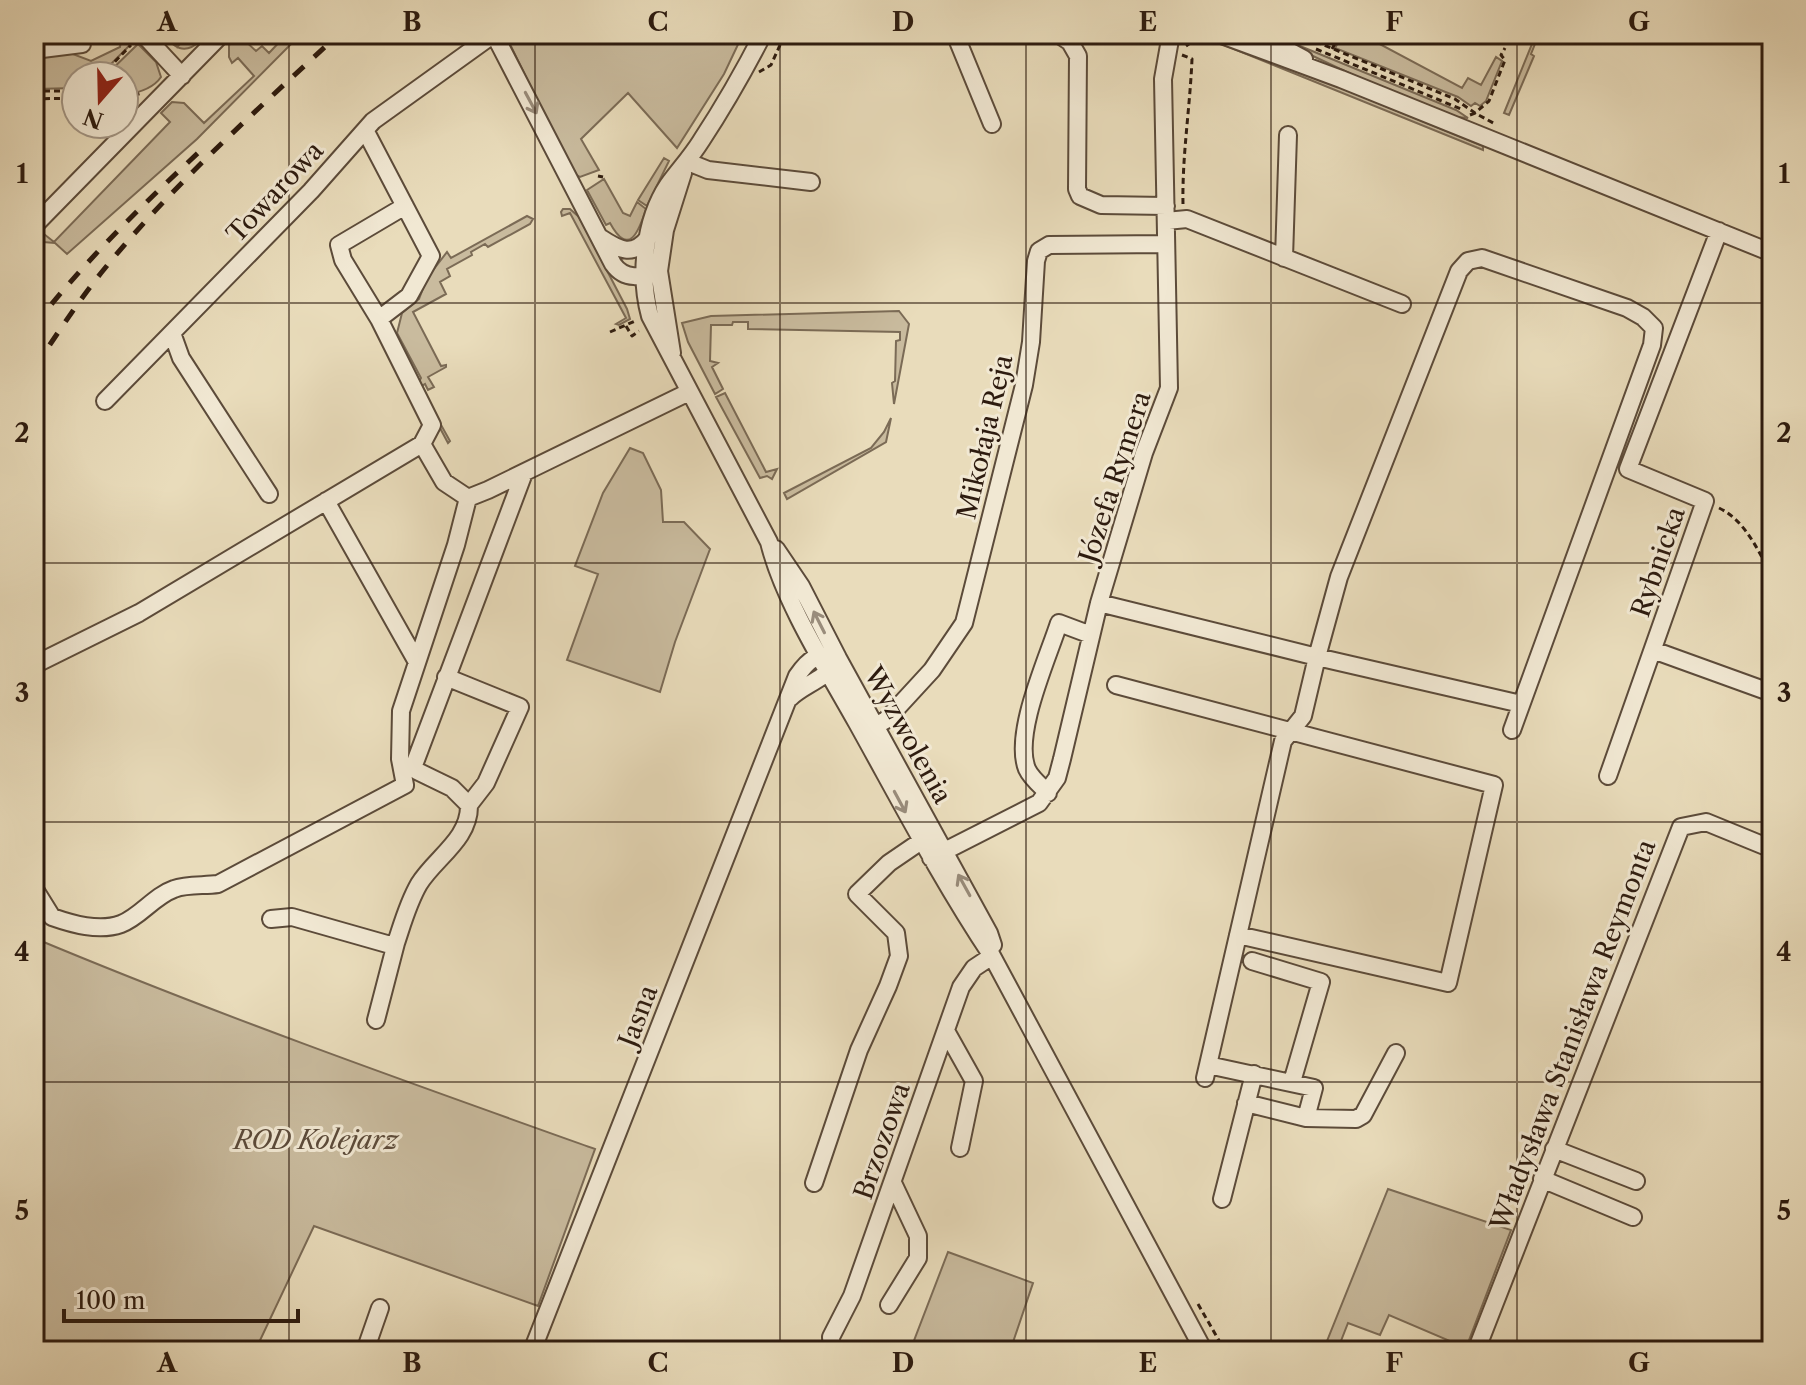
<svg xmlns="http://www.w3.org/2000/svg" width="1806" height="1385" viewBox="0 0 1806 1385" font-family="'Libre Caslon Text',serif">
	<rect width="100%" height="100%" fill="#e9dcbb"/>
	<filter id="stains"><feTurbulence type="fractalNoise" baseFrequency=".0025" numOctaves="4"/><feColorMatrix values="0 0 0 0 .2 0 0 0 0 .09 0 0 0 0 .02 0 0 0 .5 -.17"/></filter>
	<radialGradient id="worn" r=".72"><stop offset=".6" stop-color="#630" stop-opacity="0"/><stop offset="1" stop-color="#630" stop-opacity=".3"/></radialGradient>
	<path fill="#c9bb9e" stroke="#7b6b56" stroke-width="2" d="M122,34H135L138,37L99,76H76V88L34,89V55L65,51L91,61L120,47Z
		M162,34H168L177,47L190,34L200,41C184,56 174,47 162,34Z
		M287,34H301L197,139L67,254L55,243L43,242L34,251V245L44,234L54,242L170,122L161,113L172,102L184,103L204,123L254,76L238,58L232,63L229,57V45L241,37L256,51L262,46L269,53Z
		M513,34H743L724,74L677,148L628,93L581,139L599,170L580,177L572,172L507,38Z
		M1343,34H1361L1462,88L1468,78L1481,85L1496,57L1502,61L1486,101L1480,106L1475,103L1471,106L1458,97L1335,48Z
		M1536,34H1539L1531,54L1534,56L1509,115L1504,113Z
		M1278,37L1456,110L1468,118L1456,117L1353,75L1277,39Z
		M1221,39L1483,146V150L1219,43Z
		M138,44L156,62L161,77C153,89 138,93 124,95V76H105Z
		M664,158L669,161L647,206L638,200Z
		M604,179L623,213L630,216L637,202L646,209C639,231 629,258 610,223L606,225L587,190Z
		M563,209H570L579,217L627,309L630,319L619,325L616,324L626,318L570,213L562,216L561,212Z
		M527,216L533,219L530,224L488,247L485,244L471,252L472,255L447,269L450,276L440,282L446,294L413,312L441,366L446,365V367L428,377L434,387L428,390L425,384L420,387L450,441L448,443L417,385L421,378L397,333L402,313L419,299L427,278L447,252L451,258Z
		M899,311L909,324L894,404L892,383L895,381L896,341L900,340V332L748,329V322H733L732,325H711L710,361L718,363L712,367L723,389L715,394L688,342L682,323L711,316Z
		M725,393L766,472L777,469L772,479L767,476L760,478L716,397Z
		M891,418L886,442L787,499L784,493L871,448L884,432Z
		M630,448L643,453L661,490L663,522H684L710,549L675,642L660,692L567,660L598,574L575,566L603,493Z
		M34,938C218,1015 407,1082 595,1149L538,1306L314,1226L255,1351H34Z
		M1388,1189L1511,1230L1466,1348L1389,1315L1380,1335L1348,1323L1337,1351H1323Z
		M948,1252L1033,1283L1010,1351H910Z"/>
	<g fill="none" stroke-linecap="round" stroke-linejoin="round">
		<g stroke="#5c4b3a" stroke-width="20">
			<path id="minor" d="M143,34L182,76
				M494,34L613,264C625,281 641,277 659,271
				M763,34C744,71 724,106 701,141C691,157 679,170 668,185C644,221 639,276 650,316L769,542C783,600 828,671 857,723C901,802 942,881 992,956L1204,1351
				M955,34L992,124
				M1058,34L1070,42L1078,56L1077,189L1080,196L1101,205L1166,206
				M1219,34L1341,79L1772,253
				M1257,34L1304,59
				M34,50L82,44
				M365,130L431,256L409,296L379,319L343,260L339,245L405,206
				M688,162L708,170L811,182
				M1166,221L1187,219L1402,304
				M34,226L222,34
				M601,238C619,250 633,257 648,238
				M1284,258L1288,135
				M379,319L432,425L422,444
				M172,333L181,358L269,494
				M672,353L659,271L665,230L683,173
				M105,401L311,191L373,121L494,34
				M468,498L488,490L689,392
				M326,501L417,662
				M776,549L801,586L838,658L989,933L993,945
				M1099,603L1317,657L1303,716L1283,741L1205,1078
				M1653,650L1772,693
				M34,665L139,613L422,444L444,482L468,498
				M446,677L520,707L486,783L469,805
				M1116,685L1494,785L1448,983L1238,935
				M790,698C803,685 824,680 834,664
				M875,726L886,720L932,670L964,623L1024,385L1031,342L1036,261L1039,251L1049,245L1166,244
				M1512,730L1652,345L1654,328L1643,317L1627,308L1482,258L1468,261L1459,271L1339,577L1317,657L1521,704
				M1608,776L1705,501L1628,469L1719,231
				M1048,793C1041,786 1031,778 1027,769C1013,734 1047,660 1059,623L1091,635
				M931,858L1039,803L1057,778L1062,759L1099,603L1144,453L1169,388L1163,79L1171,34
				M34,888L52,917C72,924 99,932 121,924C140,917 154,896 174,889C187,884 204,886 218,884L405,785L400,759L401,711L456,545L468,498
				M271,919L292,917L387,944L396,943C403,922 408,903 419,884C435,858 470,839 469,805L452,788L417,771L414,765L524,473
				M1252,961L1321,982L1292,1082
				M376,1020L396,943
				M946,1031L974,1081L960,1148
				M1208,1065L1314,1088L1306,1118L1246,1103
				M1306,1118L1356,1119L1363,1115L1396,1053
				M1554,1149L1636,1181
				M1542,1179L1633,1217
				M814,1183L859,1050L888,986L899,956L896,933L857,894L889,863L930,835
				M1222,1199L1254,1074
				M889,1305L918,1258V1236L893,1183
				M365,1351L380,1308
				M532,1351L797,676C808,660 818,651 838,658
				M832,1351L831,1337L852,1296L961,987L974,968L992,956
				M1476,1351L1681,827L1706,822L1772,849"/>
		</g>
		<path stroke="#2d1b0f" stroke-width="3" stroke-dasharray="6 4" stroke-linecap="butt" d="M1297,34L1455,99L1475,113L1489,101L1505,60L1501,55L1505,48
			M98,43L130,42
			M1186,46L1193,41L1204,40
			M1326,46L1333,34
			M1316,49L1461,109
			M1332,49L1340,34
			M1182,55L1192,59C1190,108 1182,156 1183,204
			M759,72L771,65L785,34
			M101,76L131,45
			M34,91H76
			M124,98L142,93
			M34,99L76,98
			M1470,115L1475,113L1495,124
			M598,176L603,177
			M626,326L632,336L639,331
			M610,332L635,321
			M1719,508C1746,521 1758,551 1772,576
			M1198,1304L1225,1351"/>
		<use href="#minor" stroke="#f1e8d3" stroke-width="16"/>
		<path stroke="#2d1b0f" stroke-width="5" stroke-dasharray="14 14" stroke-linecap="butt" d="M34,326C83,263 140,207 198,153
			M34,368C56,336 77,303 101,273C171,186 257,110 339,34"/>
	</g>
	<defs><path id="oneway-shaft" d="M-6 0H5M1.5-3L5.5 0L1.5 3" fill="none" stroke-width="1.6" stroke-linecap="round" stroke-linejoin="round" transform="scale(2)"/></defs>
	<g stroke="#998c7b">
		<use href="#oneway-shaft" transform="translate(531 103) rotate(62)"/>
		<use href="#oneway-shaft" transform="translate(819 622) rotate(-117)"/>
		<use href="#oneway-shaft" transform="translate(900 802) rotate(62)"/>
		<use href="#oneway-shaft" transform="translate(964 885) rotate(-119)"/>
	</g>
	<path fill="none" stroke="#2d1b0f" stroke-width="2" stroke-opacity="0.55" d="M289,34V1351M535,34V1351M780,34V1351M1026,34V1351M1271,34V1351M1517,34V1351M34,303H1772M34,563H1772M34,822H1772M34,1082H1772"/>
	<g text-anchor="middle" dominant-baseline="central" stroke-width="6" stroke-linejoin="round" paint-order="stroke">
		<g font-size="26" fill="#2d1b0f" stroke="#f1e8d3">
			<text transform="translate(275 192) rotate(-47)">Towarowa</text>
			<text transform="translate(985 437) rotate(-77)">Mikołaja Reja</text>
			<text transform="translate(1115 477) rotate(-72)">Józefa Rymera</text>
			<text transform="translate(1658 562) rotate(-71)">Rybnicka</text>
			<text transform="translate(908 735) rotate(61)">Wyzwolenia</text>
			<text transform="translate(638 1016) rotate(-69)">Jasna</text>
			<text transform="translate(1573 1035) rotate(-69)">Władysława Stanisława Reymonta</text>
			<text transform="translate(882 1141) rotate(-71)">Brzozowa</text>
		</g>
		<g font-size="26" font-style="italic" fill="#5c4b3a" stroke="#f1e8d3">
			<text x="316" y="1140">ROD Kolejarz</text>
		</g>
	</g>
	<rect width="1806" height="1385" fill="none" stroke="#e9dcbb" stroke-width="88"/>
	<g transform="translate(100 100) rotate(200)"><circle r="38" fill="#f1e8d3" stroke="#a39685" stroke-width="2"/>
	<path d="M0-6L14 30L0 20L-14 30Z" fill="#8f2418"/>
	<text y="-12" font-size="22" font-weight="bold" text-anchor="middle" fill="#2d1b0f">N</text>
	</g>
	<path d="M64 1309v12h234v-12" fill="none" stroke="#2d1b0f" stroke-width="4"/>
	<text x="76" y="1309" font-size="24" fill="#2d1b0f" stroke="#f1e8d3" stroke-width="6" paint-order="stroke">100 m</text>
	<rect x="44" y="44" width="1718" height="1297" fill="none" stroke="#2d1b0f" stroke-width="3"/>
	<g font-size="26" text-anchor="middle" font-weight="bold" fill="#2d1b0f">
		<text x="167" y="31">A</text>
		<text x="412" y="31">B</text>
		<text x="658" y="31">C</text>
		<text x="903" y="31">D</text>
		<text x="1148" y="31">E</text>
		<text x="1394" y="31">F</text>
		<text x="1639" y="31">G</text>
		<text x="22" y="183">1</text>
		<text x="1784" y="183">1</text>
		<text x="22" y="442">2</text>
		<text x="1784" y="442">2</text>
		<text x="22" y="702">3</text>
		<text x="1784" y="702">3</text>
		<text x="22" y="961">4</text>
		<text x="1784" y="961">4</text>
		<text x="22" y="1220">5</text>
		<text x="1784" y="1220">5</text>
		<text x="167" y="1372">A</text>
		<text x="412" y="1372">B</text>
		<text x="658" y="1372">C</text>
		<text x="903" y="1372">D</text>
		<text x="1148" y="1372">E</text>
		<text x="1394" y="1372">F</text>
		<text x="1639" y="1372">G</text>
	</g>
	<rect width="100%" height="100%" filter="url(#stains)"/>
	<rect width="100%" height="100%" fill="url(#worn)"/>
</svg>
